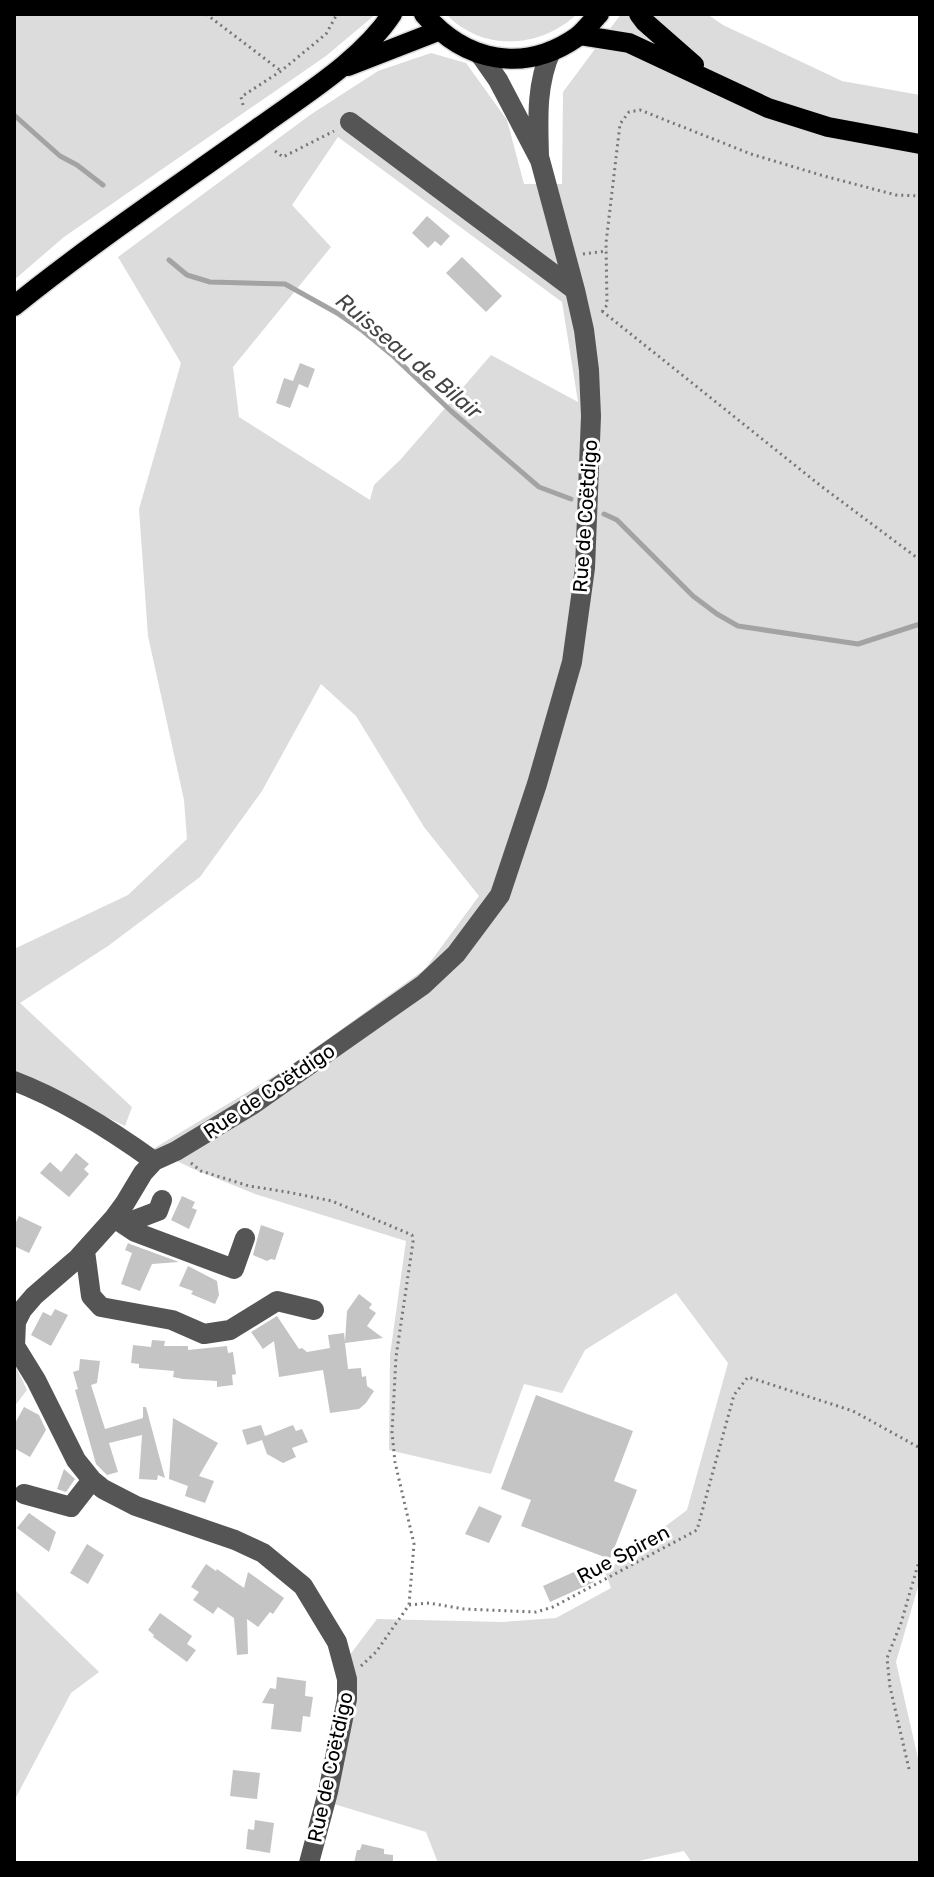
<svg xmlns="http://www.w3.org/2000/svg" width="934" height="1877" viewBox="0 0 934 1877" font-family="Rubik,sans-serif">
	<rect width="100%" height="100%" fill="#fff"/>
	<path fill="#dcdcdc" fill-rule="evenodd" d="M14,14H376L326,56L64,237L14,280Z
		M446,14H577C540,49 482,52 446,14Z
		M621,14H707L723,25L842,81L920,95V1580L896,1662L920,1767V1863H692L684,1851L629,1863H438L426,1832L334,1804L349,1656L377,1619L503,1622L556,1618L611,1588L605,1572L687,1510L728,1363L676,1293L585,1350L562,1393L524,1384L491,1474L389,1450L390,1355L406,1241L255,1194L191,1168L153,1149L289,1067L425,969L479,896L424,827L356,716L321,684L262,791L200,877L108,946L20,1003L132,1107L125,1126L14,1073V949L128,895L187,839L184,800L148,636L139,509L181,363L118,257L310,115L378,71L431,53L466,63L507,120L524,184H562L563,92ZM338,137L562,302L578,402L491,355L401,459L374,485L370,500L239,417L233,367L331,247L292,205Z
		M14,1363L27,1390L14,1407Z
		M14,1589L99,1672L71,1693L14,1801Z"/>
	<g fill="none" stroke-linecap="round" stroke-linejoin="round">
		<path stroke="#a3a3a3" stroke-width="5" d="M14,115L60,156L77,165L103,185
			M169,260L187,275L210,282L285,284L337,313L363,331L392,355L451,411L539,487L571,499
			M604,514L617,520L693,596L717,614L738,626L858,644L920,624"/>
	</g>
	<path fill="#c4c4c4" d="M427,216L450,236L441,246L435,241L428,248L412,233Z
		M462,257L502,296L486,312L446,273Z
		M300,363L315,369L308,388L299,384L290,408L276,403L284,378L293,381Z
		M76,1153L89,1164L84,1169L89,1174L69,1197L40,1173L50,1162L61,1172Z
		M182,1196L195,1202L192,1208L197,1210L189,1229L171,1220Z
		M19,1216L42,1227L29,1253L14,1246V1226Z
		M261,1225L284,1233L275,1260L271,1259L267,1261L253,1255Z
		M128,1243L130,1244L179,1262L152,1264L140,1291L121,1284L132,1253L125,1250Z
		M188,1266L217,1281L219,1295L215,1304L191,1294L193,1291L179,1286Z
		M359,1294L372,1304L369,1308L376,1313L367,1326L383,1338L345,1343L348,1369L361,1368L362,1377L366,1376L367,1386L374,1391L366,1403L359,1409L330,1413L323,1370L279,1377L274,1341L263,1349L251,1332L277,1316L299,1349L302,1348L307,1352L330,1348L328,1335L344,1333L345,1342L347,1311Z
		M55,1309L68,1315L51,1346L31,1335L43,1312L51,1316Z
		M152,1340L165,1341L164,1346H188V1350L227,1346L228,1353L233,1352L236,1374L232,1375L233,1385L217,1387V1381L183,1379L173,1377L174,1371L139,1368V1364L131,1363L133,1345L151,1347Z
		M80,1359L100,1361L97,1383L91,1385L105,1429L143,1418V1407H146L165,1478L158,1475L157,1480L139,1479L142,1435L109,1443L118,1472L107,1475L96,1464L75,1390L78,1389L73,1372L79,1370Z
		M536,1395L633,1431L614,1481L637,1490L610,1559L521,1526L531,1500L501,1489Z
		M24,1407L39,1415L46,1430L30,1457L14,1448V1425Z
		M173,1418L218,1443L199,1476L214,1481L205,1503L185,1496L188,1486L169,1479Z
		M261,1425L265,1436L293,1425L296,1431L302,1429L308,1442L292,1448L296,1457L283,1463L267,1454L262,1440L247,1445L242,1430Z
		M64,1469L75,1479L66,1492L57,1489Z
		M479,1506L502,1516L489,1543L465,1534Z
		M29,1513L56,1532L49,1552L17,1528Z
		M87,1544L104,1555L88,1584L70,1573Z
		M206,1564L216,1571L217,1569L244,1588L248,1572L284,1598L273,1614L270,1612L258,1627L247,1619L248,1654L237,1655L234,1618L218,1607L213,1614L193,1600L199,1592L191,1587Z
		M587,1566L594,1582L550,1602L543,1586Z
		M160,1613L192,1636L187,1644L196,1650L187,1662L153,1637L154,1635L148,1630Z
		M277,1677L306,1681L305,1696L313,1697L310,1717L303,1716L301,1732L271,1729L274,1704L262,1703L270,1688L276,1689Z
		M233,1770L260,1773L257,1799L230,1796Z
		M255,1820L274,1823L270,1853L246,1849L248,1829L254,1830Z
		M362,1844L384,1849V1854L393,1855V1863H354L357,1850H360Z"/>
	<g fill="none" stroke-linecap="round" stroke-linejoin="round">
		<g stroke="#dbdbdb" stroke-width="23">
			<path id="major" d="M424,14C465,62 524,74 577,37C585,31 592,21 599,14
				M639,14L645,22L694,65
				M579,35L629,43L768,108L828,127L920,144
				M348,66L438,31
				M14,306C92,243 176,187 257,129C302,96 361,61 392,14"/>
		</g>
		<path stroke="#777" stroke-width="3" stroke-dasharray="2 4" stroke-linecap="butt" d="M206,14L281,71
			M243,105L241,97L281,71L326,34L337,14
			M275,151L283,157L334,131
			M583,254L607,251
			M602,311L821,486L920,560
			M602,312L607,305L606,243L620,124L629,112L640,110L751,154L824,176L896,195L920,196
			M191,1163L201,1171L249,1186L287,1192L332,1201L412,1235L413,1242L396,1357L392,1432L395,1462L414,1544L409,1605
			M361,1666L376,1652L409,1605L429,1603L464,1609L536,1612L553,1607L697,1530L734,1395L748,1377L853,1411L920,1448
			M909,1769L890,1687L887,1658L901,1623L920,1558"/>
		<path stroke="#555" stroke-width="20" d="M350,122L575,290
			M539,156C538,119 536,85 551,51
			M14,1081C64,1100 111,1130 154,1161
			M114,1218L135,1232L234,1269L245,1238
			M124,1224L158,1211L162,1200
			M85,1251L91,1296L101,1307L172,1320L204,1334L230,1330L277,1301L314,1310
			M24,1494L71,1507L92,1480
			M309,1863L328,1792L347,1699V1679L337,1642L303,1586L263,1553L235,1540L136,1506L103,1489L92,1480L76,1460L36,1380L15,1346L16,1322L22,1310L34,1296L78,1258L114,1218L125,1203L143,1173L154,1161L176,1151L252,1105L423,985L456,954L500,895L537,784L572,662L585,568L591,416L589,370L584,330L575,290L540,160L498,80L479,53"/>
		<use href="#major" stroke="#000" stroke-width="20"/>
	</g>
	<g text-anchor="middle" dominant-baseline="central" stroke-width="6" stroke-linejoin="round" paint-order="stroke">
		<g font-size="20" fill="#000" stroke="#fff">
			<text transform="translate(585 516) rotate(-86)">Rue de Coëtdigo</text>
			<text transform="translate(269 1091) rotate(-34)">Rue de Coëtdigo</text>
			<text transform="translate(623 1554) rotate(-28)">Rue Spiren</text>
			<text transform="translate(330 1767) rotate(-78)">Rue de Coëtdigo</text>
		</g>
		<g font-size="22" font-style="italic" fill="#444" stroke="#fff">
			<text transform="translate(409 356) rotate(40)">Ruisseau de Bilair</text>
		</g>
	</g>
	<rect width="934" height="1877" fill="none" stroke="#000000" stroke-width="32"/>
</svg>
